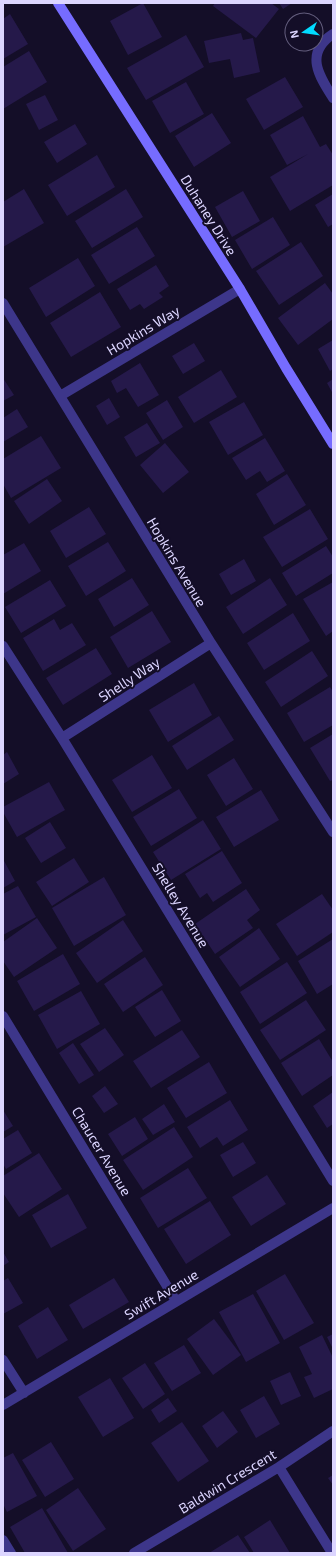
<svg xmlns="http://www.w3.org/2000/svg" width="336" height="1556" viewBox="0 0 336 1556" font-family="'Exo 2',sans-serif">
	<rect width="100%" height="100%" fill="#140e28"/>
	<path fill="#25194a" d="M143,3L162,37L128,55L110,21Z
		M215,3H271L279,9L256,38L213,6Z
		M279,3H292L283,9Z
		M10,14L28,44L3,59V19Z
		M241,33L243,40L253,38L260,72L234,78L230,59L209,63L204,41Z
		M186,35L204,67L146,100L127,68Z
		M29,51L47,82L3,109V67Z
		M285,77L303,107L264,130L246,99Z
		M186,82L204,114L170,133L152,101Z
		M45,95L58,120L39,130L26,104Z
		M212,113L231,143L194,167L175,136Z
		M303,116L320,147L326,144L333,155V185L290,211L270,177L308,154L287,165L270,135Z
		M75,124L87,144L57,163L44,142Z
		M97,155L115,187L67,216L48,185Z
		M24,189L44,223L3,247V202Z
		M126,189L143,217L92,248L75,221Z
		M243,191L260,221L232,237L215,207Z
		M333,194V224L328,227L315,205Z
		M273,217L290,245L252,269L235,240Z
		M137,227L155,256L109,284L91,255Z
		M301,242L323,276L279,305L256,271Z
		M78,258L95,286L46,317L29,288Z
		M156,265L169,286L159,293L163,297L144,309L140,304L130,310L117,289Z
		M325,283L333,294V319L298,345L278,318Z
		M100,292L121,327L71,357L50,323Z
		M333,340V369L330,371L318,349Z
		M194,343L205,361L183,374L172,356Z
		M140,363L159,395L138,407L126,388L117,393L111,381Z
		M221,370L237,397L194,423L178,397Z
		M3,378L14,395L3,401Z
		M333,379V394L327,383Z
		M109,398L120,417L107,425L96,406Z
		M167,400L183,427L163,440L146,413Z
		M244,402L263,435L228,455L209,422Z
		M17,409L28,427L3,442V418Z
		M147,423L160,443L136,457L124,437Z
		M41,436L61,468L11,498L3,484V459Z
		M265,438L285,471L267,482L260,471L246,480L232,458Z
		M165,443L189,472L163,493L140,465Z
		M287,474L306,505L274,525L256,494Z
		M47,479L62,501L29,524L14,501Z
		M89,507L106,534L66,558L50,531Z
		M310,509L328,539L282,567L263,537Z
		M108,542L126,571L86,596L68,566Z
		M24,543L41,571L3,594V555Z
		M326,546L333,557V573L296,596L282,573Z
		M244,559L256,581L231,595L219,574Z
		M132,578L149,605L114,627L98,599Z
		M270,578L287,605L243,634L226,607Z
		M50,580L66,606L21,633L5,607Z
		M333,582V631L326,636L303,599Z
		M152,611L171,642L128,668L110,637Z
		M293,613L310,641L264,670L247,643Z
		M54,619L60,630L72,623L86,645L43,671L23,638Z
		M96,648L112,674L63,705L46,678Z
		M312,651L328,676L281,707L265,682Z
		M194,683L212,715L168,742L149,710Z
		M330,687L333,692V725L304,742L287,713Z
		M219,716L234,740L187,770L172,746Z
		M333,734V780L330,781L310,748Z
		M7,752L19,774L3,784V755Z
		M152,755L172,788L132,812L112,780Z
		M234,758L253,789L226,806L207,775Z
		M49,782L65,810L17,837L3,812V807Z
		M179,789L197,818L151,846L133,817Z
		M261,790L279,820L234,847L216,817Z
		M203,820L221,849L171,880L153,852Z
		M50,822L66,848L41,863L25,838Z
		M222,851L242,883L213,902L207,893L200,898L185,874Z
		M74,858L89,882L52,906L36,882Z
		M3,859L15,881L3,888Z
		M104,877L126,915L74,946L52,908Z
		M18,886L36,917L3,935V894Z
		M246,889L260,910L247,920L253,928L215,954L195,924Z
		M322,894L333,910V932L297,956L276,924Z
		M37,918L57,948L14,977L3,961V942Z
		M123,920L143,951L97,983L76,953Z
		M259,928L280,959L240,987L219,957Z
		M333,939V984L317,994L298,961Z
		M63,954L80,984L34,1011L17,981Z
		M145,957L163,985L123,1012L104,984Z
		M287,962L307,993L260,1024L240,992Z
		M162,990L181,1021L155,1037L135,1007Z
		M81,991L100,1024L57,1049L38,1015Z
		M306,1000L326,1030L280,1060L260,1030Z
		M105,1028L124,1055L99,1072L80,1044Z
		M182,1030L200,1057L151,1088L133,1061Z
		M319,1039L333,1062V1075L302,1096L281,1063Z
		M73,1043L94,1075L79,1084L59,1053Z
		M209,1062L227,1093L186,1118L167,1088Z
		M105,1086L118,1104L104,1113L92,1096Z
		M333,1092V1124L327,1128L313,1106Z
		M230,1100L248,1130L223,1146L217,1137L200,1148L187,1127Z
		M164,1104L175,1122L153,1135L142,1119Z
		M3,1110L13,1126L3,1132Z
		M135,1117L148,1139L122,1156L108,1134Z
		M174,1127L193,1157L143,1190L123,1160Z
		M18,1130L32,1153L6,1169L3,1164V1139Z
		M243,1142L256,1163L233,1177L220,1155Z
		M39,1153L62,1189L19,1217L3,1193V1176Z
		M188,1168L207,1198L158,1228L140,1198Z
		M267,1175L286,1204L251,1226L232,1197Z
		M68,1194L87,1228L51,1248L32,1215Z
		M210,1201L231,1235L186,1264L164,1229Z
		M3,1252L9,1262L3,1266Z
		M285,1274L314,1323L284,1340L256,1291Z
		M8,1278L23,1303L3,1314V1281Z
		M114,1278L129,1302L83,1329L69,1305Z
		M253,1294L280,1343L246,1362L219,1312Z
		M48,1307L68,1340L37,1359L18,1326Z
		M214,1319L241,1355L213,1375L187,1339Z
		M333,1334V1349L327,1337Z
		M322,1335L333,1358V1389L314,1398L304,1377L312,1374L299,1347Z
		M184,1345L201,1373L172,1391L154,1363Z
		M145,1363L165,1394L143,1409L122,1378Z
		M290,1372L301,1396L281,1405L270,1381Z
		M110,1378L134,1418L103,1437L78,1397Z
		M264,1396L280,1424L256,1438L240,1410Z
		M168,1398L177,1411L159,1423L151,1410Z
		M223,1411L238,1432L217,1448L202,1426Z
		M182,1422L209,1461L178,1482L151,1443Z
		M51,1442L74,1479L45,1497L22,1460Z
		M13,1453L37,1496L7,1512L3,1504V1458Z
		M333,1475V1485L328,1478Z
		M78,1488L106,1529L73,1551L46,1510Z
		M42,1508L68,1553H25L10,1527Z
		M270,1520L284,1543L290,1553H254L244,1537Z
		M238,1535L250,1553H209Z"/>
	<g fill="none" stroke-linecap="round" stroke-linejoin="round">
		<path stroke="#3d368a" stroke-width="10" d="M333,34C304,53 319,76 333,98
			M3,303L211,643L333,832
			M60,396L240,289
			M3,646L62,738L333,1181
			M62,738L211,643
			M3,1016L176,1301
			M3,1360L24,1393
			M3,1405L333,1208
			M279,1467L332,1553
			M3,1540L11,1553
			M134,1553L279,1467L333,1431"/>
		<path stroke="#766cff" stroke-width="10" d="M58,3L240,289L286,368L333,444"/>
	</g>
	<g text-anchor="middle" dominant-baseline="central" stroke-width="4" stroke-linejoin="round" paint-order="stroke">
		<g font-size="14" fill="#dcd5ff" stroke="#140e28">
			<text transform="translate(209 215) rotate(58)">Duhaney Drive</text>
			<text transform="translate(143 330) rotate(-31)">Hopkins Way</text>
			<text transform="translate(177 562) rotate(59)">Hopkins Avenue</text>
			<text transform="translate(129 679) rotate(-33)">Shelly Way</text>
			<text transform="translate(181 905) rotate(59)">Shelley Avenue</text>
			<text transform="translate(102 1151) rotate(59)">Chaucer Avenue</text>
			<text transform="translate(161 1294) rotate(-31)">Swift Avenue</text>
			<text transform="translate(227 1481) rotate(-31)">Baldwin Crescent</text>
		</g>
	</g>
	<rect width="336" height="1556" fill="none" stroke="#dcd5ff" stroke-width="8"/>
	<g transform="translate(304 32) rotate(257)"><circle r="19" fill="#140e28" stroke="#645e7e"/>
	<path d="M0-3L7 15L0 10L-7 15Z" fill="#01daff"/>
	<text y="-6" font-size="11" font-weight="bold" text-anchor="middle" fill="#dcd5ff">N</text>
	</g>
</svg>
